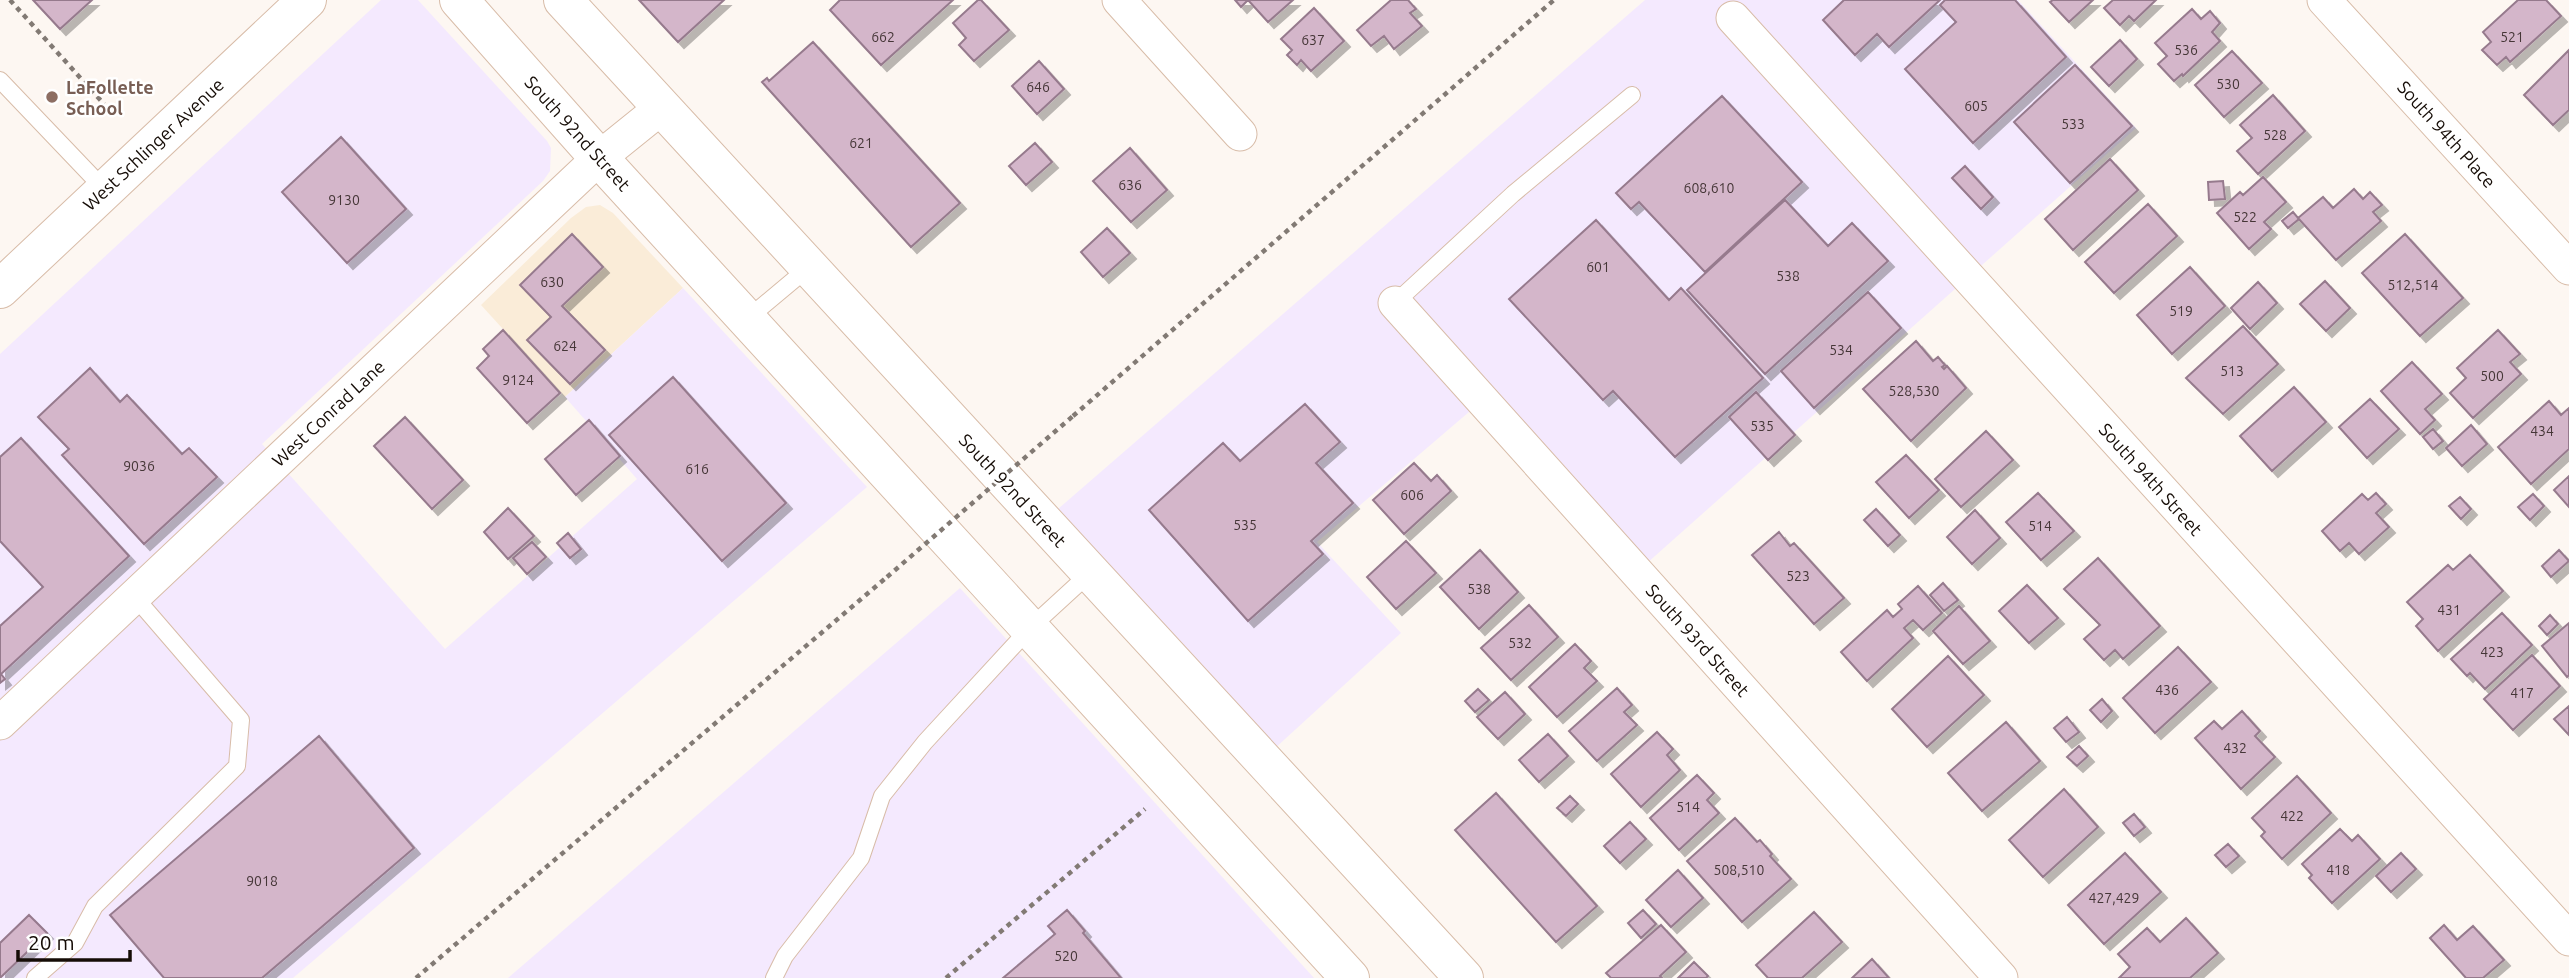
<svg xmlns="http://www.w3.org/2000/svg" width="2569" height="978" viewBox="0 0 2569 978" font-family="Ubuntu,sans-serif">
	<defs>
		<filter id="shadow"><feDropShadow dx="6" dy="6" stdDeviation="0" flood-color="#0004"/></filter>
	</defs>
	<rect width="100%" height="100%" fill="#fdf7f2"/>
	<path fill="#faecd8" d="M600,205L613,213L683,288L565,397L481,305L571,218L586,207Z"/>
	<path fill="#f4e9fe" d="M381,0H418L547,141L551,148L550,171L543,181L262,444L445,649L637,479L565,397L683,288L867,487L293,978H0V354Z
		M1645,0H2018L2136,128L1637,572L1483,400L1317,542L1401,633L1262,760L1043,522Z
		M960,588L1314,978H508Z"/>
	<path fill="#d4b6ca" stroke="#967a8d" stroke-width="2" filter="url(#shadow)" d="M33,0H92L60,29Z
		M639,0H724L678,42Z
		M840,0H953L881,65L830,10Z
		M978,0H981L1009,30L974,61L959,45L966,38L953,23Z
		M1235,0H1293L1268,22L1248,0L1241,7Z
		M1391,0H1408L1416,9L1410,13L1422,26L1394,49L1384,36L1371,46L1357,30Z
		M1844,0H1940L1889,47L1877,34L1855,55L1823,20Z
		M1945,0H2015L2066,57L1973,143L1905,69L1956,22L1940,5Z
		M2053,0H2093L2069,22L2050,2Z
		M2113,0H2156L2134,21L2129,16L2120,25L2104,8Z
		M2518,0H2546L2561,16L2510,62L2506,57L2497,65L2482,50L2491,42L2483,32Z
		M1314,8L1344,41L1311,71L1301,60L1297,65L1287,55L1292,50L1281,39Z
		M2192,9L2201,19L2210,11L2220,23L2212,32L2220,41L2183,76L2182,74L2174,81L2158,64L2167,56L2155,43Z
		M2120,40L2137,59L2109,86L2091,67Z
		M813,42L960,203L911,247L762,82L767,78L769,81Z
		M2569,50V110L2553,125L2524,95Z
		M2232,51L2262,83L2224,117L2195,85Z
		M1039,61L1064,89L1037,114L1012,86Z
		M2075,65L2132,126L2070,183L2014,122Z
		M2273,95L2305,131L2258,174L2237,151L2252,138L2240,125Z
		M1722,96L1802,182L1705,272L1639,202L1631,209L1616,193Z
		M341,137L406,209L347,263L282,192Z
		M1035,143L1052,162L1026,185L1009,166Z
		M1130,148L1167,190L1131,222L1093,181Z
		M2110,159L2138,190L2073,250L2045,219Z
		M1965,166L1993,197L1981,209L1952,178Z
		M2263,177L2286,202L2264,222L2271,229L2249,249L2217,213L2240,192L2243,195Z
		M2223,181L2225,199L2209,200L2208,182Z
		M2354,189L2363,199L2370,192L2382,205L2373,212L2381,221L2336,260L2298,218L2323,197L2333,208Z
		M1785,200L1828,246L1852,223L1888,261L1765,374L1687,290Z
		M2148,204L2177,236L2114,293L2085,262Z
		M2293,212L2299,219L2288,228L2282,221Z
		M1596,220L1669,300L1681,288L1763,378L1675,457L1613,391L1603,400L1509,299Z
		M1107,228L1130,253L1103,277L1081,252Z
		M572,234L603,267L562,306L605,350L570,384L527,340L551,317L520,285Z
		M2405,234L2463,298L2420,336L2362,273Z
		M2190,267L2225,306L2172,354L2137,315Z
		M2325,281L2350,308L2326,331L2300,304Z
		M2258,282L2277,303L2250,329L2231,308Z
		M1868,292L1901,328L1814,408L1781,371Z
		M2243,326L2278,364L2223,414L2186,378Z
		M503,330L560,393L527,423L477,368L489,356L483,349Z
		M2498,330L2520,354L2510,362L2521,374L2473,418L2450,393L2466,378L2457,368Z
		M1916,341L1933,361L1938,357L1945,365L1942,367L1944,369L1947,366L1966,388L1911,441L1863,389Z
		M2412,362L2442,394L2425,409L2435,420L2420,434L2381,391Z
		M90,368L120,402L127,395L182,454L189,448L217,477L144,544L62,455L69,449L38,417Z
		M673,377L786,503L722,561L609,435Z
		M2294,387L2326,422L2272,471L2240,436Z
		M1756,392L1795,435L1768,460L1729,417Z
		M2370,399L2399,429L2367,458L2339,427Z
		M2549,401L2561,415L2569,408V449L2531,484L2498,447Z
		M1305,404L1340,442L1316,463L1353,503L1311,541L1323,554L1248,621L1149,510L1223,443L1240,461Z
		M405,417L463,480L432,509L374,446Z
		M589,420L620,456L576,495L545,459Z
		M2471,425L2487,444L2462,466L2446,448Z
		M2433,429L2443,441L2433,449L2423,437Z
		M1986,431L2013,460L1961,507L1935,479Z
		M21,438L129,556L1,674L5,679L0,683V626L43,587L0,541V457Z
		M1906,455L1939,490L1909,518L1876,482Z
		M1414,463L1431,481L1437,475L1451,491L1404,534L1373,500Z
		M2569,476V507L2554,490Z
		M2038,493L2074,531L2041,560L2006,522Z
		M2376,493L2386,504L2376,513L2389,527L2359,554L2349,543L2340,551L2322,531L2362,494L2368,500Z
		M2533,494L2544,506L2530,520L2518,507Z
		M2460,497L2471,509L2461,519L2449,506Z
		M508,508L534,536L508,559L484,532Z
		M1876,509L1900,535L1888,546L1864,520Z
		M1975,510L2000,538L1972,564L1947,537Z
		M1779,532L1790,546L1794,543L1844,598L1814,624L1752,555Z
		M568,533L581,549L570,558L557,543Z
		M1406,541L1436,573L1396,609L1367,577Z
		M532,542L546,557L527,574L513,558Z
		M1480,550L1518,592L1479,629L1440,587Z
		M2559,550L2569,561L2551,577L2542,566Z
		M2470,555L2503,591L2438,651L2416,626L2423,619L2407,602L2448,565L2453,570Z
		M2098,558L2160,626L2123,659L2115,650L2104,660L2084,639L2100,625L2064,589Z
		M1943,583L1958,600L1944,611L1930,595Z
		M2027,585L2058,618L2029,643L1999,611Z
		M1918,586L1942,613L1923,630L1913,620L1904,628L1913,638L1867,681L1841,652L1887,610L1893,617L1902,609L1898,604Z
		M1529,605L1558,637L1511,680L1481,648Z
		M1959,606L1990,641L1963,664L1933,631Z
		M2502,613L2532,645L2485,689L2470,673L2467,676L2451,659Z
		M2550,615L2558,624L2547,635L2539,626Z
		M2569,623V675L2567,677L2542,646Z
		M1575,644L1591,661L1584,668L1597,681L1557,717L1529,687Z
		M2178,647L2211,682L2155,733L2123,698Z
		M2532,655L2560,686L2513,730L2484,699Z
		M1948,656L1984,695L1927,747L1892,709Z
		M1617,688L1632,705L1624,712L1637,725L1597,761L1569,731Z
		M1478,689L1489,700L1475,712L1465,701Z
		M1505,692L1525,714L1498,739L1477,717Z
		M2102,699L2112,711L2101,722L2090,710Z
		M2569,706V735L2554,719Z
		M2242,711L2260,731L2255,736L2275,757L2241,789L2195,738L2214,721L2222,729Z
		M2067,717L2079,732L2066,742L2054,728Z
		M2006,722L2040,761L1982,811L1948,773Z
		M1657,732L1673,749L1667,755L1680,770L1641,807L1611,774Z
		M1548,734L1568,756L1539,782L1519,760Z
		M319,736L414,848L262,978H164L110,915Z
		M2079,746L2088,756L2077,766L2067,757Z
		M1697,775L1714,793L1707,800L1719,813L1679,850L1650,818Z
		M2297,776L2331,813L2282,859L2261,836L2265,832L2252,818Z
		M2064,789L2098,827L2043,877L2009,840Z
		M1496,793L1597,906L1556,942L1455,830Z
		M1570,796L1578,804L1566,816L1557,808Z
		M2134,814L2145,827L2134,836L2123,823Z
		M1735,818L1757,842L1760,840L1772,854L1770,856L1791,879L1742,922L1687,861Z
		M1630,822L1646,839L1620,863L1604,846Z
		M2340,829L2352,841L2358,835L2380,859L2332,903L2309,878L2312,875L2302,864Z
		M2228,844L2239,856L2226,867L2215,855Z
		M2125,853L2161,892L2104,944L2068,905Z
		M2401,853L2416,869L2391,892L2376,876Z
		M1678,870L1703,898L1671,927L1646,900Z
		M1067,910L1085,931L1083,933L1121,978H1003L1055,934L1048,926Z
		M1643,910L1656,924L1641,938L1628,923Z
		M1814,912L1842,942L1802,978H1768L1756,965Z
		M29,915L47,933L0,978V943Z
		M2186,918L2218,953L2190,978H2119L2130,967L2118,954L2147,928L2160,942Z
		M1661,925L1686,952L1660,976L1662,978H1611L1606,973Z
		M2444,925L2457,940L2473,926L2504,960L2483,978H2466L2430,938Z
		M1872,959L1889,978H1852Z
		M1694,962L1708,976L1706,978H1678Z"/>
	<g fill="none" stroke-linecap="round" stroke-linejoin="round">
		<g stroke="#d8bca8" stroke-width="18">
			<path id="service" d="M0,80L105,190
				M1395,303L1513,194L1632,95
				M747,319L808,268
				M35,978L75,943L95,906L237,766L241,720L134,596
				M774,978L785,956L861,858L882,796L925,742L1030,628L1090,573"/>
		</g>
		<g stroke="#d8bca8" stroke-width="35">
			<path id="minor" d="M1119,0L1240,134
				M2324,0L2569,268
				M1733,18L2569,939
				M1395,303L2001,978
				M0,723L599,158L661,108"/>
		</g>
		<g stroke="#d8bca8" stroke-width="40">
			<path id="tertiary" d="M459,0L599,158L1350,978
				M563,0L1464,978
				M0,289L307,0"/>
		</g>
		<path stroke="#827a74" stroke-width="4.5" stroke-dasharray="5 5" stroke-linecap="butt" d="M10,0L104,104
			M1073,416L1554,0
			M416,978L887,577
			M946,978L1145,809"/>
		<use href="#service" stroke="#fff" stroke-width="16"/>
		<use href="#minor" stroke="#fff" stroke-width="33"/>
		<use href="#tertiary" stroke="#fff" stroke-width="38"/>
		<path stroke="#827a74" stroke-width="4.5" stroke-dasharray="5 5" stroke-linecap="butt" d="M887,577L1073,416"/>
	</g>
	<circle fill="#8d6e63" stroke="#fff" stroke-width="2.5" cx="52" cy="97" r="7"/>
	<g text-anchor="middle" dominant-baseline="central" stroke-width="5" stroke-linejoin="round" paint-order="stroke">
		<g font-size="14" fill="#453637">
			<text x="883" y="37">662</text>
			<text x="2512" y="37">521</text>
			<text x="1313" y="40">637</text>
			<text x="2186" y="50">536</text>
			<text x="2228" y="84">530</text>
			<text x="1038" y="87">646</text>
			<text x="1976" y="106">605</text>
			<text x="2073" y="124">533</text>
			<text x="2275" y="135">528</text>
			<text x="861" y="143">621</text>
			<text x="1130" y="185">636</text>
			<text x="1709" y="188">608,610</text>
			<text x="344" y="200">9130</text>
			<text x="2245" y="217">522</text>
			<text x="1598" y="267">601</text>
			<text x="1788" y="276">538</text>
			<text x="552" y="282">630</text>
			<text x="2413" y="285">512,514</text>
			<text x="2181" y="311">519</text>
			<text x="565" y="346">624</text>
			<text x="1841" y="350">534</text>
			<text x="2232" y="371">513</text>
			<text x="2492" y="376">500</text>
			<text x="518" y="380">9124</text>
			<text x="1914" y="391">528,530</text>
			<text x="1762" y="426">535</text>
			<text x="2542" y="431">434</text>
			<text x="139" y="466">9036</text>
			<text x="697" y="469">616</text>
			<text x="1412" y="495">606</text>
			<text x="1245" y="525">535</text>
			<text x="2040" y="526">514</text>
			<text x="1798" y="576">523</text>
			<text x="1479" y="589">538</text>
			<text x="2449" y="610">431</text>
			<text x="1520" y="643">532</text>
			<text x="2492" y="652">423</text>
			<text x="2167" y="690">436</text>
			<text x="2522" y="693">417</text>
			<text x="2235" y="748">432</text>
			<text x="1688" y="807">514</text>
			<text x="2292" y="816">422</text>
			<text x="1739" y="870">508,510</text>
			<text x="2338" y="870">418</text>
			<text x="262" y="881">9018</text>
			<text x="2114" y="898">427,429</text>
			<text x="1066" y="956">520</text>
		</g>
		<g font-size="18" font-weight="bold" fill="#785e54" stroke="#fff" text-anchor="start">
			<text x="66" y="87">LaFollette<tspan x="66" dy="21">School</tspan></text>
		</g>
		<g font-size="18" fill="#150c06" stroke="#fff">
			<text transform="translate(578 133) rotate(48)">South 92nd Street</text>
			<text transform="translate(2447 134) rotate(48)">South 94th Place</text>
			<text transform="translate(153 144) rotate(-43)">West Schlinger Avenue</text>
			<text transform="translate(328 413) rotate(-43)">West Conrad Lane</text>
			<text transform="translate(2151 479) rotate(48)">South 94th Street</text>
			<text transform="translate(1013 490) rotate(47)">South 92nd Street</text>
			<text transform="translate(1698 640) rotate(48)">South 93rd Street</text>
		</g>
	</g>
	<path d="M18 950v10h112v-10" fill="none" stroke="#150c06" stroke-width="3.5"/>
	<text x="28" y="950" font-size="21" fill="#150c06" stroke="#ffffff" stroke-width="5" paint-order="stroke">20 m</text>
</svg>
